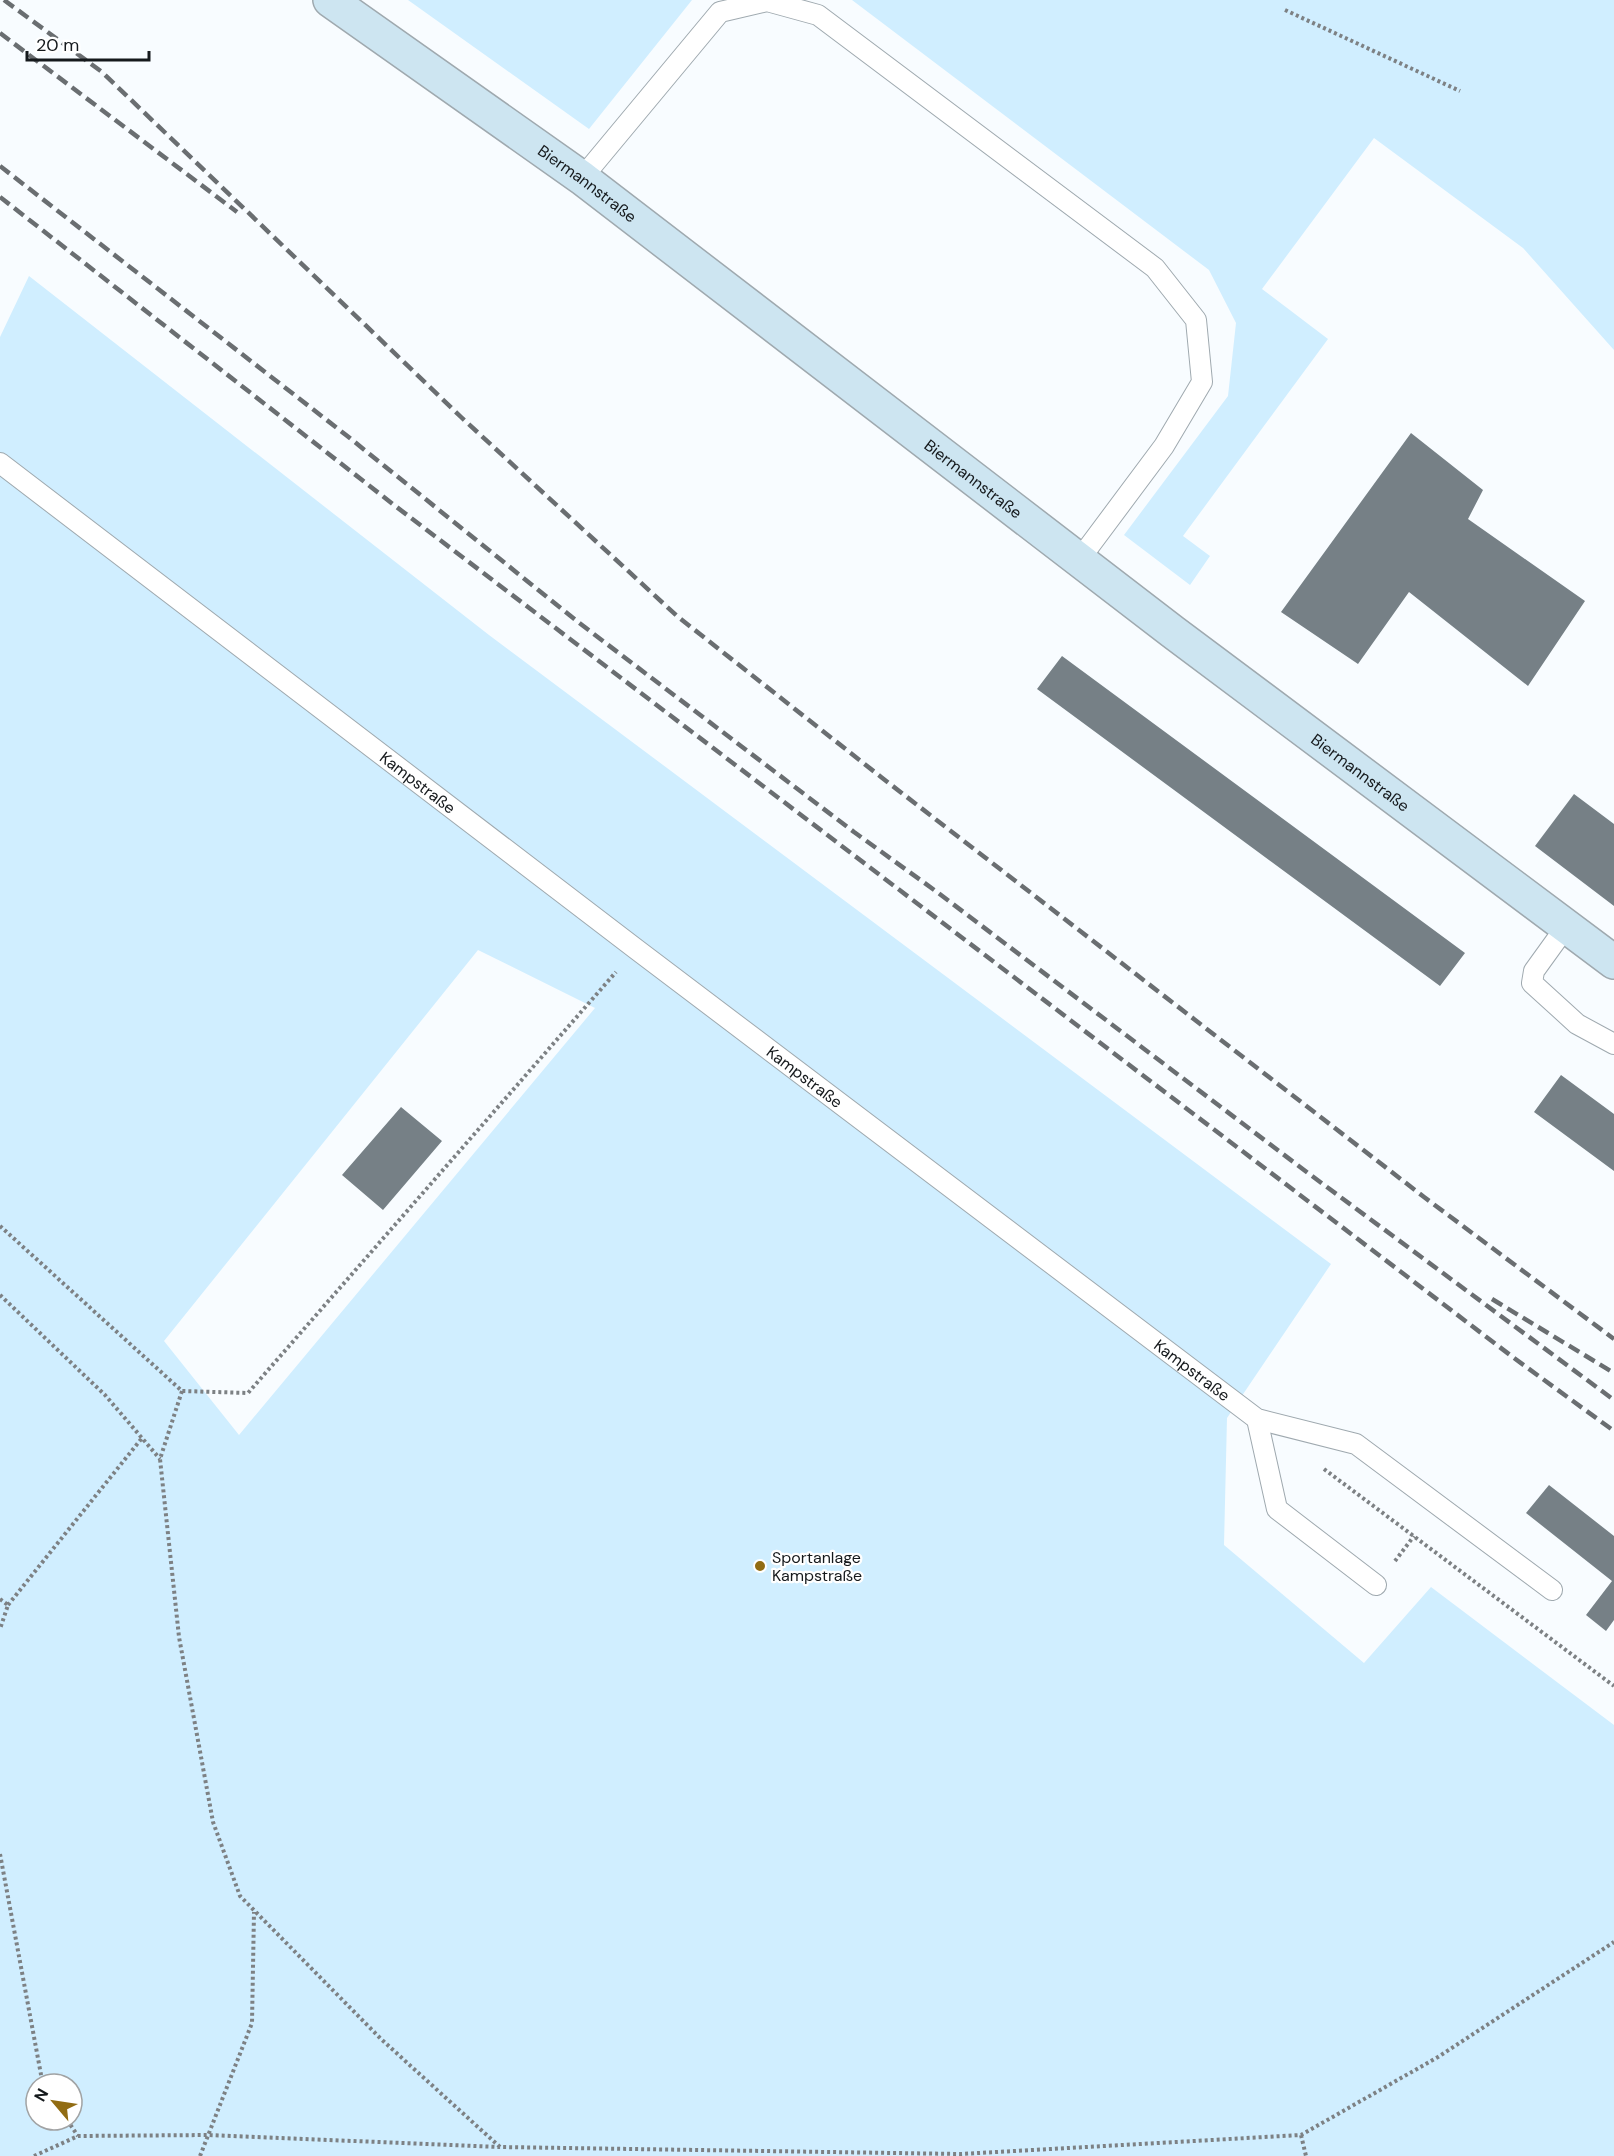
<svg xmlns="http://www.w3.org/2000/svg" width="1614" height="2156" viewBox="0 0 1614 2156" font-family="'DM Sans',sans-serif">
	<rect width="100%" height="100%" fill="#f8fcff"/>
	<path fill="#d0eeff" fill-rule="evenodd" d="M408,0H692L589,129Z
		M852,0H1614V350L1523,248L1374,138L1262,289L1328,339L1183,536L1210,556L1190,585L1124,535L1228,396L1236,323L1209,270Z
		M29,276L489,635L1331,1264L1227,1418L1224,1545L1364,1663L1431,1587L1614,1725V2156H0V337ZM478,950L595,1008L239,1435L164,1341ZM36,2084H72V2120H36Z"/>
	<path fill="#768086" d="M1411,433L1483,490L1468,519L1585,601L1528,686L1409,592L1358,664L1281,612Z
		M1062,656L1465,953L1440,986L1037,689Z
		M1574,794L1614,824V906L1535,846Z
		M1561,1075L1614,1114V1171L1534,1112Z
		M401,1107L442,1141L383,1210L342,1175Z
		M1549,1485L1614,1536V1620L1606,1631L1586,1615L1612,1581L1526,1513Z"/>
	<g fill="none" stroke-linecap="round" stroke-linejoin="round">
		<g stroke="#9fa9af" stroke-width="22">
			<g id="lane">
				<path d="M582,178L720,12L767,1L818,15L1155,268L1196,320L1202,382L1164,446L1079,560"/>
				<path id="s1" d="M0,463L636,949L1257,1419L1356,1444L1552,1590"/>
				<path d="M1565,928L1534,971L1532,983L1577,1024L1614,1044"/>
				<path d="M1257,1419L1277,1509L1376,1585"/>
			</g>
		</g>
		<g stroke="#9fa9af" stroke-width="36">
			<g id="secondary">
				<path id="s2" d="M330,0L582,178L1173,632L1614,962"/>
			</g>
		</g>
		<path stroke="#7d8184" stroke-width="4" stroke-dasharray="3 3" stroke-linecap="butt" d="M1285,10L1460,91
			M0,1226L182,1391L248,1393L616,972
			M0,1295L105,1395L160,1459
			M182,1391L160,1459L179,1637L213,1822L240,1896L381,2039L500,2147L961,2154L1301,2135L1438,2057L1614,1942
			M1324,1469L1614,1686
			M1395,1561L1414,1536
			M0,1599L8,1605L0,1629
			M8,1605L142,1438
			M0,1854L42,2080L44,2084
			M67,2120L78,2136
			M1301,2135L1306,2156
			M34,2156L78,2136L208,2135L499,2147
			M200,2156L252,2023L254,1912"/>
		<use href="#lane" stroke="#fff" stroke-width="20"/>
		<use href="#secondary" stroke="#cde5f1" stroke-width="33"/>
		<path stroke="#6a6e71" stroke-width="4.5" stroke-dasharray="12 6" stroke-linecap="butt" d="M4,0L102,72L461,417L677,616L881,777L1424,1197L1614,1339
			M0,33L237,212
			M0,166L346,435L578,622L854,832L937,892L1304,1170L1614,1400
			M0,197L394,505L1514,1358L1614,1431
			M1492,1299L1614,1373"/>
	</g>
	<circle fill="#916c13" stroke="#fff" stroke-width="2" cx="760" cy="1566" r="6"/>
	<g text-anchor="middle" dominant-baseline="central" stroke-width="4.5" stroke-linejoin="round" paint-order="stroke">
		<g font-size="16" fill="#15191c" stroke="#fff">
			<text stroke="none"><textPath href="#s2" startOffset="316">Biermannstraße</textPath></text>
			<text stroke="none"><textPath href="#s2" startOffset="802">Biermannstraße</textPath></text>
			<text stroke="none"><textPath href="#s2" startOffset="1288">Biermannstraße</textPath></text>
			<text stroke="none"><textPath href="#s1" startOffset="526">Kampstraße</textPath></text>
			<text stroke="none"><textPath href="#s1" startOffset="1012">Kampstraße</textPath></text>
			<text stroke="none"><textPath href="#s1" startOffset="1498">Kampstraße</textPath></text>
		</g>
		<g font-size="16" fill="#15191c" stroke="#fff" text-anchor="start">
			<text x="772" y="1557">Sportanlage<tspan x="772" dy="18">Kampstraße</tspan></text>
		</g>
	</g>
	<g transform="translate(54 2102) rotate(299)"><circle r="28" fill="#ffffff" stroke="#a1a3a4" stroke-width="1.5"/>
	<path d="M0-4.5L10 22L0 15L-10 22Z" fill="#916c13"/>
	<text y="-9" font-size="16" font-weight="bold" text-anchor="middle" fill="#15191c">N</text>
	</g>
	<path d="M27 51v9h122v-9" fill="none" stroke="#15191c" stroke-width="3"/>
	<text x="36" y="51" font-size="18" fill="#15191c" stroke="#ffffff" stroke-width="4.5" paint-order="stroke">20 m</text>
</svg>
